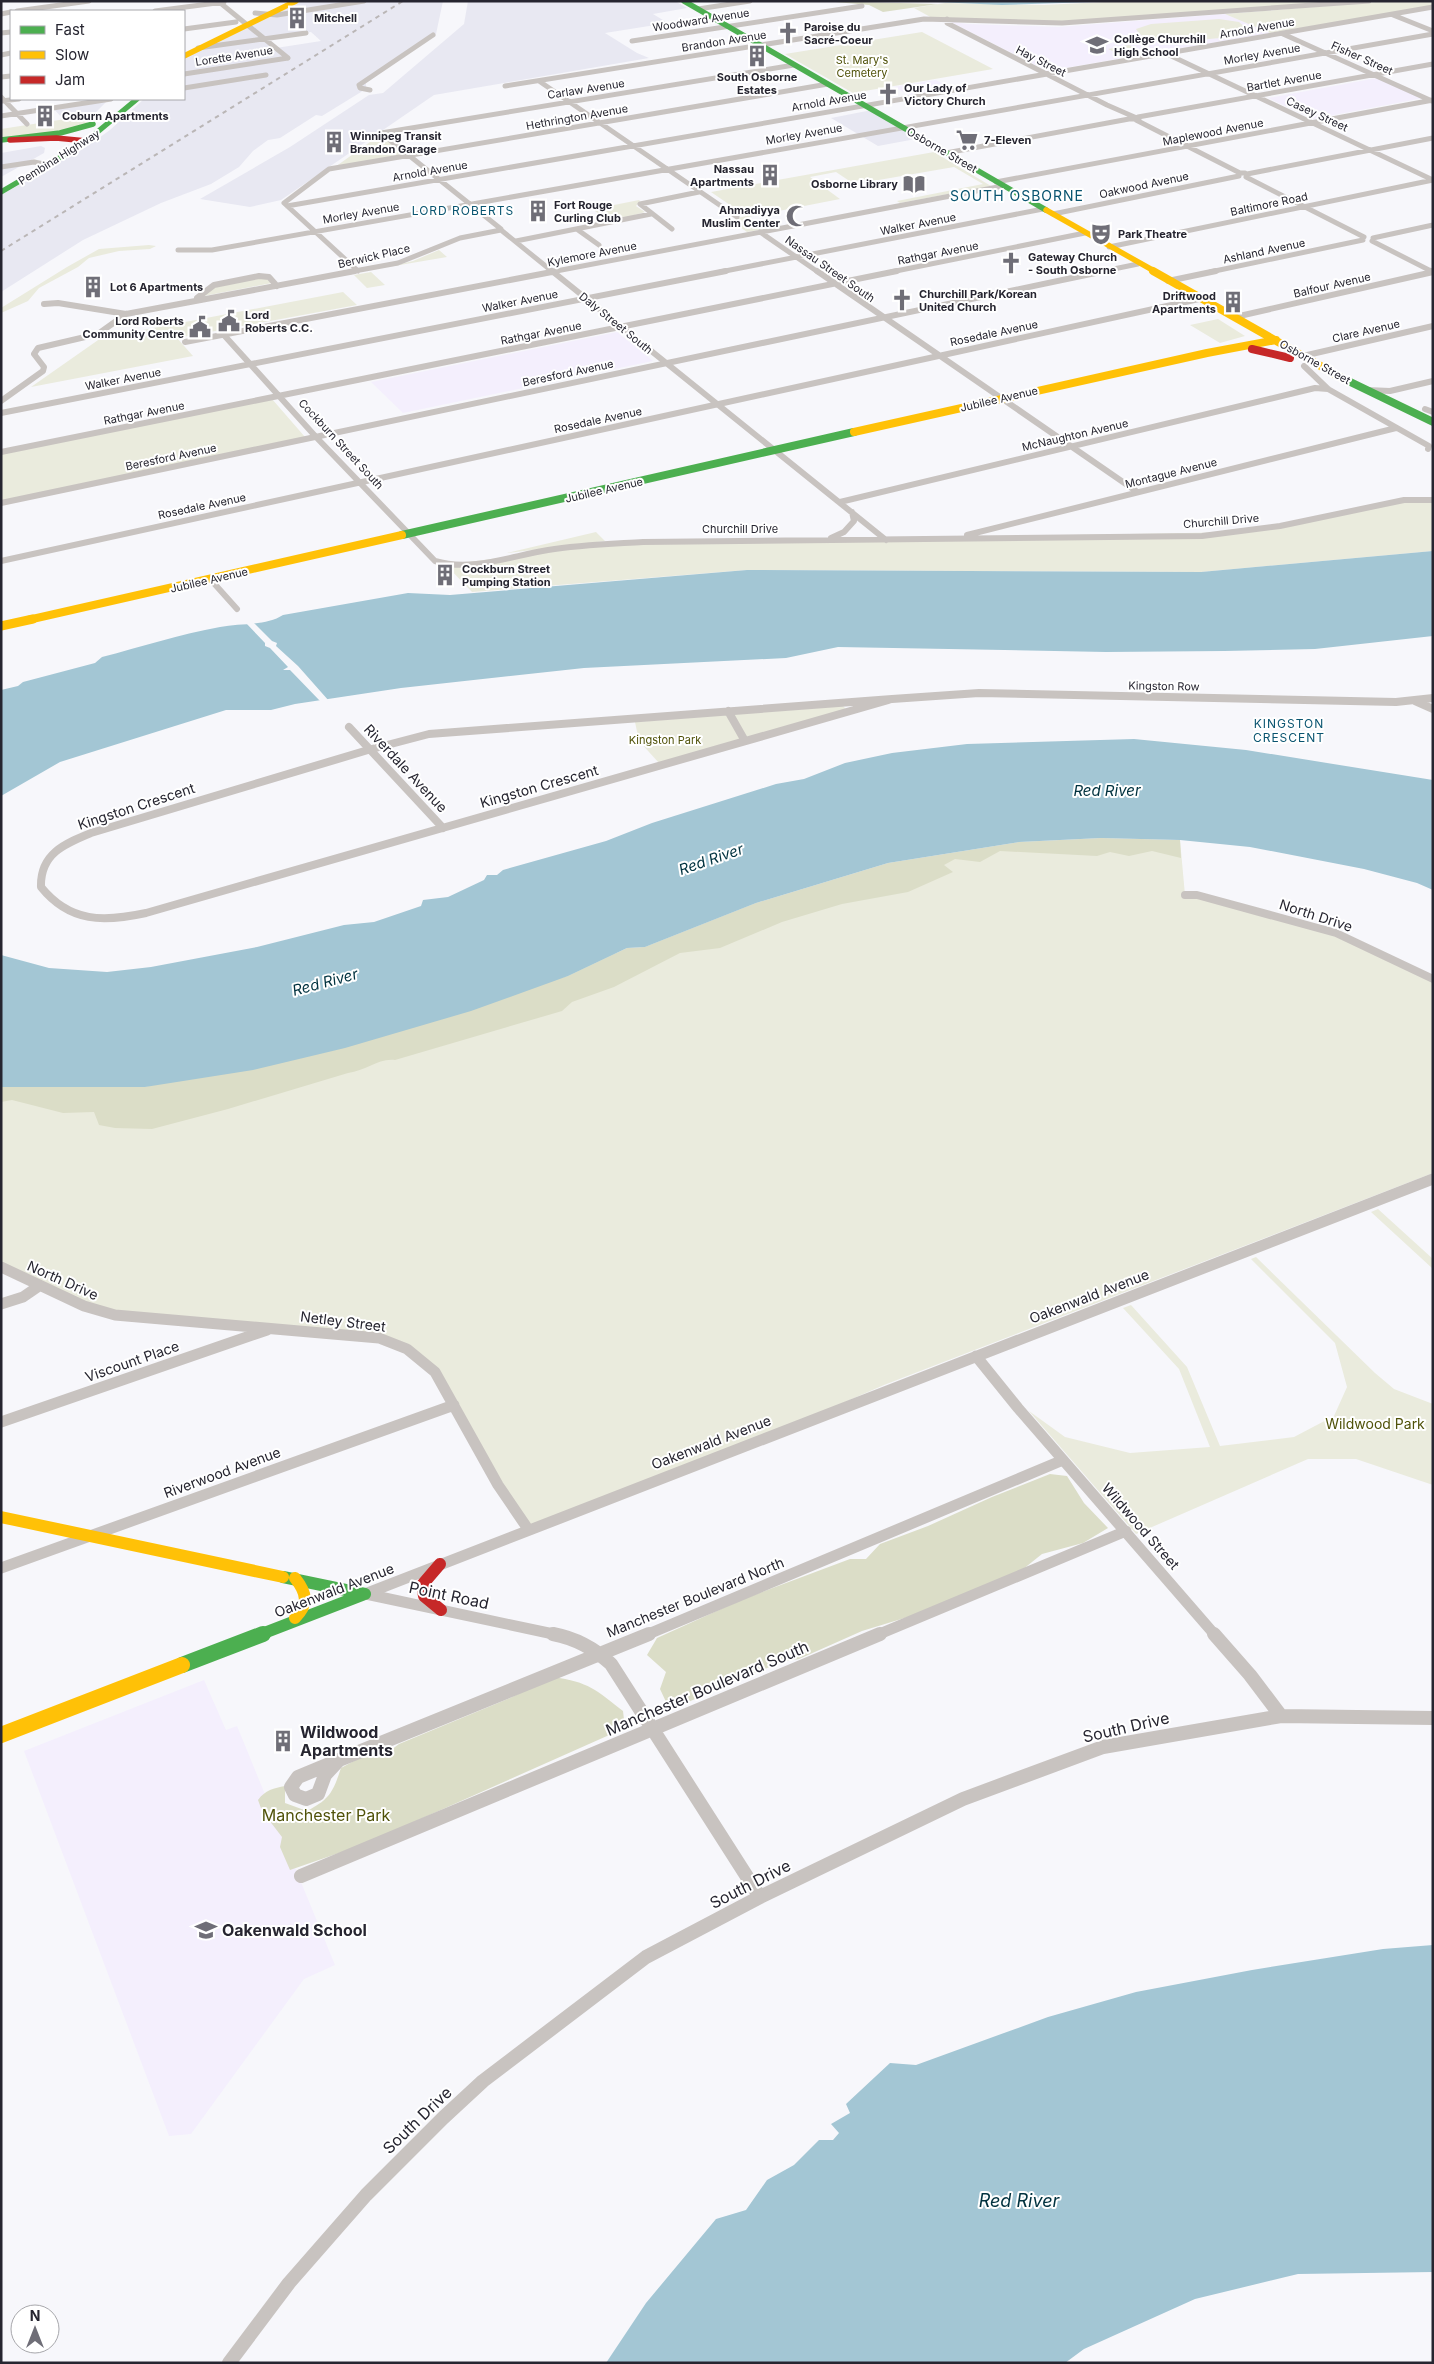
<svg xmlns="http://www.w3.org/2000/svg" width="1434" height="2364" viewBox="0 0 1434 2364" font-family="Inter,sans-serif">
	<rect width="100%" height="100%" fill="#f7f7fb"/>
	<path fill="#e8e8f2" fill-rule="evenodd" d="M296,1H443L436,34L366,83V88L361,92L322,116L316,115L280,138L268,140L253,151L239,167L211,184L161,203L83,240L1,292V195L86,147L110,130L144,99H184V56ZM311,32L321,41L276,48L264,39Z
		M468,1H675L687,8L653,14L668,23L605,33L637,53L649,58L434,95L281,200L250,207L200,199L290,147L369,95L383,93L464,24Z
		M107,101L95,113L62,118L54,109Z
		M872,110L921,138L878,146L831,118Z
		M41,146L45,148L44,153L1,177V153Z"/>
	<path fill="#f4effd" d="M1225,14L1270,33L1047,71L949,21L967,24L1058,27Z
		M1377,78L1423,98L1313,119L1268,98Z
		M936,80L950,88L909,95L894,87Z
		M617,332L653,361L403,413L371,382Z
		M204,1680L226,1730L237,1726L335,1965L304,1979L191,2134L169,2136L24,1751Z"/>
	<path fill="#eaebdd" d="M1124,1H1369L1062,23L934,19L914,8L945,3L1044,5Z
		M1388,1H1433V6L1270,33L1225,14Z
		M1219,19L1239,22L1249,31C1240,40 1166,42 1152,39C1145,38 1139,35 1136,29L1151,24Z
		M922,32L993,69L853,93L785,54Z
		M1129,45L1147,54L1126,57L1108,49Z
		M98,114L83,126L69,131L1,138V129Z
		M377,137H383L403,154L335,167Z
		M934,152L991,186L900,203L897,201L983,184L954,167L867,182L864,179L851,182L836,172L810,177L840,199L748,217L765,229L747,232L730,220L746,216L711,192Z
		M580,200L594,209L639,200L640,201L636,206L645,212L610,222Z
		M149,245L156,246L150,249L119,251L89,258L78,267L39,288L28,301L1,313V308L67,267L99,249Z
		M439,250L447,257L388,267L413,261Z
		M371,272L385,285L367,288L354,275Z
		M258,277L267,279L272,283L204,296L217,285Z
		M343,292L357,305L177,338L193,356L31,387L101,338Z
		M1218,319L1245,336L1220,343L1190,325Z
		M272,399L305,437L1,501V453Z
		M1404,500H1433V551L1201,572L747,570L472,592L446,565L614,543L1241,532Z
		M596,532L605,541L507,553Z
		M843,706L846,709L659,763L639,741L635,722Z
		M1180,840L1185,895L1336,933L1433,979V1173L884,1385L760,1439L528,1529L435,1372L394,1343L115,1315L1,1267V1087L645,947L756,903L1019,842Z
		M1378,1209L1433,1259V1269L1371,1212Z
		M1256,1257L1375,1373L1394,1389L1433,1404V1485L1356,1459H1308L1136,1534L1029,1411L1065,1437L1130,1453L1210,1447L1179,1369L1123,1308L1131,1305L1187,1367L1220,1446L1294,1437L1334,1416L1347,1387L1335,1343L1251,1259Z"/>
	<path fill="#dbddc7" d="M824,1L938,4L883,12L869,5Z
		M1101,838L1180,840L1181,858L1152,851L1129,856L1110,852L1097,856L1000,851L980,862L955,859L944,865L953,872L908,892L842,904L782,922L720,948L680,953L614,987L572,1002L562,1011L395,1060C378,1058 366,1071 348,1073L228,1109L152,1129L115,1128L99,1125L94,1112L63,1113L12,1100L1,1102V1087H145L568,976L627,948L645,947L756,903L888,863L1019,842Z
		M1050,1474L1067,1476L1084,1503L1108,1528L1083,1543L1042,1554L1017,1574L921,1613L862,1631L799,1659L781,1662L679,1706L667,1704L660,1689L666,1672L647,1655L657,1638L741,1600L850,1559H866L880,1544L928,1526L992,1497Z
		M553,1677C589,1682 596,1690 623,1711L625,1728L362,1845L290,1870L280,1847L282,1837L262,1811L258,1800C265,1790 274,1788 285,1786V1803L307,1811C330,1799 333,1792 341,1768L365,1755L383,1756L399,1744L510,1698Z"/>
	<path fill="#a3c6d4" d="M915,1H1124L1002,5Z
		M1433,551V636L1315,649L1224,651L1106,652L838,647L786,658L584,668L401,688L295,704L271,710H226L60,762L1,796V690L18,686L23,682L95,663L102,657C141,647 180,634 220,627C240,623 266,626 283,615L408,593L450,595L747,570L1201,572Z
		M1134,739L1246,750L1433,780V890L1417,883L1364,869L1250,847L1180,840L1101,838L1019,842L888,863L756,903L645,947L627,948L568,976L471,1011L345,1048L253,1070L145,1087H1V955L49,968L107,972L151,967L257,947L344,925L374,922L421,906L423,900L448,897L484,880L487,875H497L503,870L606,841L652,823L776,784L804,779L845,763L892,753L967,744Z
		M1433,1945V2272L1298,2274L1195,2299L1084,2349L1065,2363H606L646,2303L716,2219L746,2210L767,2180L794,2165L819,2140H833L839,2133L831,2124L850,2113L846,2104L890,2063L916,2065L1048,2017L1136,1992L1252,1970L1383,1949Z"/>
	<path fill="#f7f7fb" d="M254,620L253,622L272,641L277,643L276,646L298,666L329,701L321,702L290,670H283L288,667L270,648L265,646V643L246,623Z"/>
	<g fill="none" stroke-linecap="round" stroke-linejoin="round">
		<path stroke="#c8c3c0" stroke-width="5" d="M218,1L288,58
			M698,9L750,1
			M17,11L89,1
			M155,11L224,2
			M255,13L277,15L364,1
			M1,14L11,12
			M1393,15L1433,31
			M947,19V23L1107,105L1139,119H1129L1130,117
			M184,29L236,22
			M1,33L11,32
			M1283,34L1432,101
			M632,41L862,6
			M198,48L306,33
			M1165,53L1433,180
			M1,55L11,53
			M184,74L288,58
			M1,77L11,76
			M539,81L737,217
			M505,86L924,19L1062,23L1369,1
			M184,88L266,75
			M370,90L360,88L359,85L433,35
			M1,97L27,124
			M1,101L19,99
			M1,116L111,99
			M1138,117L1433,64
			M1136,120L1240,173H1245
			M381,133L794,65
			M381,133L501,229
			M946,153L1129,119
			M1,167L34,162L49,165
			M1247,174L1433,138
			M1246,177L1364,237
			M996,182L1433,100
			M287,206L1433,7
			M1053,214L1239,176
			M672,229L640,204L699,192
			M578,230L599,245
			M760,232L818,272
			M1373,238L1433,225
			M516,241L651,214
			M1372,241L1433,272
			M1109,247L1433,180
			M178,250H212L1433,34
			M358,271L284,203L329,169L828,84
			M349,272L398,263L460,238L501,230L553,272
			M551,272L1003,186
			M720,272L1043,209
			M891,272L1085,233
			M1099,272L1138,264
			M1210,272L1363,240"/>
		<path stroke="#c8c3c0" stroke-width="6" d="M552,271L886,540
			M817,271L1136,491
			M1431,271L1433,272
			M1168,281L1216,271
			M198,300L197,298L214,285L259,276L269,277L277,286
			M44,304L58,303L126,314L355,271
			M1235,317L1433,272
			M223,334L316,437L435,561C472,572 511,556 548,550C579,545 611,544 643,542L1202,536L1280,526L1404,500H1433
			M185,342L557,271
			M1303,356L1433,326
			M1304,366L1328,389L1429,446L1428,449
			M1367,390L1390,391L1433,381
			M1,401L43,371L44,367L34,354L38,348L98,334L126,314
			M1425,409L1433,412
			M1,413L726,271
			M1,452L897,271
			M840,502L1315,388L1328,389
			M1,503L1105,271
			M967,535L1396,428
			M831,538L844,532L854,521L852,512
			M1,561L1199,299
			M211,580L237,609"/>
		<path stroke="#c8c3c0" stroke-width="8" d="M892,699L146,913C104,922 70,923 41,887C40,854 64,844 91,833L368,750L429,734Z
			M892,699L979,693L1396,702L1433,698
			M1415,701L1433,709
			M728,711L745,741
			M349,727L443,828
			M1185,895H1197L1336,933L1433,979"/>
		<path stroke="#c8c3c0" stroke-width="11" d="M1,1267L84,1306L115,1315L379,1338L407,1349L435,1372L498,1485L528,1529
			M1,1304L23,1297L39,1286
			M976,1356L1018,1408L1215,1635
			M1,1422L267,1330
			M1,1568L454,1405
			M365,1594L1433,1179
			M366,1594L558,1635
			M646,1635L1063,1460
			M877,1635L1126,1531"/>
		<path stroke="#c8c3c0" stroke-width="14" d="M553,1634C574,1638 595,1649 611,1664L760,1897
			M1214,1634L1250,1675L1281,1716
			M339,1760L325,1775L318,1794L306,1799L295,1795L291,1787L298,1777Z
			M339,1760L649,1634
			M301,1876L880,1634
			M229,2363L289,2283L366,2195L443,2118L483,2081L646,1957L760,1897L963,1799L1103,1747L1281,1716L1433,1718"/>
		<path stroke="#4caf50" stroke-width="5.5" d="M684,1L1046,210
			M1,140L60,133L93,124
			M1,192L83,144L137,99"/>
		<path stroke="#4caf50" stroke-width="8" d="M1340,377L1433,422
			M402,535L854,432"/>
		<path stroke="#4caf50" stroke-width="12" d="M283,1577L365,1594
			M259,1635L365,1594"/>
		<path stroke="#4caf50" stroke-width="16" d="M182,1665L263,1634"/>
		<path stroke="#ffc107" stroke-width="5.5" d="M184,56L296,1
			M1046,210L1156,272"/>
		<path stroke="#ffc107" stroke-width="8" d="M1153,271L1340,377
			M854,432L1207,353L1276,340
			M28,620L402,535"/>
		<path stroke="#ffc107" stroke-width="9" d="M1,626L33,619"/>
		<path stroke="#ffc107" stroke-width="12" d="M1,1517L283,1577
			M295,1578C307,1593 309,1604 295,1618"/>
		<path stroke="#ffc107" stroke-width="16" d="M1,1735L182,1665"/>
		<path stroke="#c62828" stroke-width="5.5" d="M10,140L56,138L87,141"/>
		<path stroke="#c62828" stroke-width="8" d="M1252,349L1290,358"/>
		<path stroke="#c62828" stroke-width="12" d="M440,1564L422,1585L424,1596L441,1610"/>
		<path stroke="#bab6b6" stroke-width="2" stroke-dasharray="4.5 4.5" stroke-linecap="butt" d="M1,251L403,1"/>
	</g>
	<defs>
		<g id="building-bare" transform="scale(1.725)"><path d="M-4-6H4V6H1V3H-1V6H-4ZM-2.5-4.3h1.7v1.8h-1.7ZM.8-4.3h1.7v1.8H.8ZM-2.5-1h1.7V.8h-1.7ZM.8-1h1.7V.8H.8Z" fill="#6f6e77" stroke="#fff" stroke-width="2.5" paint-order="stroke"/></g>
		<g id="church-bare" transform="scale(1.725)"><path d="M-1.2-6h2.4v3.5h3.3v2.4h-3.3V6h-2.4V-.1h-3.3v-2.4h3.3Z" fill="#6f6e77" stroke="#fff" stroke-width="2.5" paint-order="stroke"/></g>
		<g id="school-bare" transform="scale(1.725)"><path d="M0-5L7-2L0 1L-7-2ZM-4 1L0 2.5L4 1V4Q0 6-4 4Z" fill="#6f6e77" stroke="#fff" stroke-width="2.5" paint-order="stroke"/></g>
		<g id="supermarket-bare" transform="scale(1.725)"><path d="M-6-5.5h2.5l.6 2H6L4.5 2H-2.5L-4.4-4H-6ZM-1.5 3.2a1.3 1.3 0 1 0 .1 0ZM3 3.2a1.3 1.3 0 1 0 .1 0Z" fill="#6f6e77" stroke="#fff" stroke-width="2.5" paint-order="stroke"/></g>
		<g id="library-bare" transform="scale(1.725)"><path d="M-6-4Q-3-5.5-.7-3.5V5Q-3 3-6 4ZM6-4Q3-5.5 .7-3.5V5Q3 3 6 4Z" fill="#6f6e77" stroke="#fff" stroke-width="2.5" paint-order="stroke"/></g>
		<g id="mosque-bare" transform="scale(1.725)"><path d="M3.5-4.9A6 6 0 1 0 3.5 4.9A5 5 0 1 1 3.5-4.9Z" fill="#6f6e77" stroke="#fff" stroke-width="2.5" paint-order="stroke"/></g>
		<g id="theatre-bare" transform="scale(1.725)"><path d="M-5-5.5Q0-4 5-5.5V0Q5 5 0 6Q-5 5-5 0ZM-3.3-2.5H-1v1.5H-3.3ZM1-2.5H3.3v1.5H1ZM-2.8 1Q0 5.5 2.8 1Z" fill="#6f6e77" stroke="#fff" stroke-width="2.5" paint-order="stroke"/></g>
		<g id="civic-bare" transform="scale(1.725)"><path d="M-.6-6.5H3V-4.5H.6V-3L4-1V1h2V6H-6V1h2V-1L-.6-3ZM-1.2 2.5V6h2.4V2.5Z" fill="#6f6e77" stroke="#fff" stroke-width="2.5" paint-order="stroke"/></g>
	</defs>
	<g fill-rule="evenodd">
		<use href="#building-bare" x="297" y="18"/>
		<use href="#church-bare" x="788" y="33"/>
		<use href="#school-bare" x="1097" y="45"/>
		<use href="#building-bare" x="757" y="56"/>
		<use href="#church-bare" x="888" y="94"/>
		<use href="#building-bare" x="45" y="116"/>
		<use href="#supermarket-bare" x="967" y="140"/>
		<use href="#building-bare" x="334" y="142"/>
		<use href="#building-bare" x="770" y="175"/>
		<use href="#library-bare" x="914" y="184"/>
		<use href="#building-bare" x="538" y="211"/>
		<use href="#mosque-bare" x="797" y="216"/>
		<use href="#theatre-bare" x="1101" y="234"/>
		<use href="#church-bare" x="1011" y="263"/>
		<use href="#building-bare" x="93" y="287"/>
		<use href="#church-bare" x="902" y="300"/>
		<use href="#building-bare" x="1233" y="302"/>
		<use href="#civic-bare" x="229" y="321"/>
		<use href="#civic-bare" x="200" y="327"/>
		<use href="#building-bare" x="445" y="575"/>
		<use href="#building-bare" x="283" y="1741"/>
		<use href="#school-bare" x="206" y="1930"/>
	</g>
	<g text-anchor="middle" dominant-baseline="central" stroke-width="4" stroke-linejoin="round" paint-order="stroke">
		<g font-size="11" font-weight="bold" fill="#262530" stroke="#fff" text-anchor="start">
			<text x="314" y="18">Mitchell</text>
			<text x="804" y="27">Paroise du<tspan x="804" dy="13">Sacré-Coeur</tspan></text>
			<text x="1114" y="39">Collège Churchill<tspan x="1114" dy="13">High School</tspan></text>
			<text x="757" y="77" text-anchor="middle">South Osborne<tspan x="757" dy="13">Estates</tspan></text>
			<text x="904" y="88">Our Lady of<tspan x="904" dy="13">Victory Church</tspan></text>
			<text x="62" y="116">Coburn Apartments</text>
			<text x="350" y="136">Winnipeg Transit<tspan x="350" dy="13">Brandon Garage</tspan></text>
			<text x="984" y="140">7-Eleven</text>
			<text x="754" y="169" text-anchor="end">Nassau<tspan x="754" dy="13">Apartments</tspan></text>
			<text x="898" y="184" text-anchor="end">Osborne Library</text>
			<text x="554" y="205">Fort Rouge<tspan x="554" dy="13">Curling Club</tspan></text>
			<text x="780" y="210" text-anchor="end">Ahmadiyya<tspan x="780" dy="13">Muslim Center</tspan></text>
			<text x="1118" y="234">Park Theatre</text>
			<text x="1028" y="257">Gateway Church<tspan x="1028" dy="13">- South Osborne</tspan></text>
			<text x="110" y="287">Lot 6 Apartments</text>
			<text x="919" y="294">Churchill Park/Korean<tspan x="919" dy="13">United Church</tspan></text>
			<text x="1216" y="296" text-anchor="end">Driftwood<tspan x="1216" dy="13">Apartments</tspan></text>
			<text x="245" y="315">Lord<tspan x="245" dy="13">Roberts C.C.</tspan></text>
			<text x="184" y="321" text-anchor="end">Lord Roberts<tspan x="184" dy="13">Community Centre</tspan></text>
			<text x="462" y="569">Cockburn Street<tspan x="462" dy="13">Pumping Station</tspan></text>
		</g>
		<g font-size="11" fill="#262530" stroke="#fff">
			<text transform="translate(701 20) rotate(-9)">Woodward Avenue</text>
			<text transform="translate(1257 28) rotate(-10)">Arnold Avenue</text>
			<text transform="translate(724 41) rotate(-9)">Brandon Avenue</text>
			<text transform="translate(1262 54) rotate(-10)">Morley Avenue</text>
			<text transform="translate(234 56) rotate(-9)">Lorette Avenue</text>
			<text transform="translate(1362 58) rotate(24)">Fisher Street</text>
			<text transform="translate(1041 61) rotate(27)">Hay Street</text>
			<text transform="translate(1284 81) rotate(-10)">Bartlet Avenue</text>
			<text transform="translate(586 89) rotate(-9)">Carlaw Avenue</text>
			<text transform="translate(829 101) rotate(-10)">Arnold Avenue</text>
			<text transform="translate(1317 114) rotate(25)">Casey Street</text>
			<text transform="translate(577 117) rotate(-10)">Hethrington Avenue</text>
			<text transform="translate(1213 132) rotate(-11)">Maplewood Avenue</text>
			<text transform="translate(804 134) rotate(-10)">Morley Avenue</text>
			<text transform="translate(942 150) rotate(30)">Osborne Street</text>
			<text transform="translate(59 157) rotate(-32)">Pembina Highway</text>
			<text transform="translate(430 171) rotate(-10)">Arnold Avenue</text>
			<text transform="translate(1144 185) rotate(-12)">Oakwood Avenue</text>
			<text transform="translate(1269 204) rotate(-12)">Baltimore Road</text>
			<text transform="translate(361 213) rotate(-10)">Morley Avenue</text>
			<text transform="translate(918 224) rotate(-11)">Walker Avenue</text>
			<text transform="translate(1264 251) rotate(-12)">Ashland Avenue</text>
			<text transform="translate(938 253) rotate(-11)">Rathgar Avenue</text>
			<text transform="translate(592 254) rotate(-11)">Kylemore Avenue</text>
			<text transform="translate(374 256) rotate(-13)">Berwick Place</text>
			<text transform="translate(830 269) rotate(35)">Nassau Street South</text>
			<text transform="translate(1332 285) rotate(-13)">Balfour Avenue</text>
			<text transform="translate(520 301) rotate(-11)">Walker Avenue</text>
			<text transform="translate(616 323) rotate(39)">Daly Street South</text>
			<text transform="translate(1366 331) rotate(-13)">Clare Avenue</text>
			<text transform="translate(541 333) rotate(-11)">Rathgar Avenue</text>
			<text transform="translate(994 333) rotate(-12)">Rosedale Avenue</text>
			<text transform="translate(1315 362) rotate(29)">Osborne Street</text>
			<text transform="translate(568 373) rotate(-12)">Beresford Avenue</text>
			<text transform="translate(123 379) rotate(-11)">Walker Avenue</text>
			<text transform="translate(999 399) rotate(-13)">Jubilee Avenue</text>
			<text transform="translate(144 413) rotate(-11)">Rathgar Avenue</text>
			<text transform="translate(598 420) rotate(-12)">Rosedale Avenue</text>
			<text transform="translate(1075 435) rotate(-13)">McNaughton Avenue</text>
			<text transform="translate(341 444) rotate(47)">Cockburn Street South</text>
			<text transform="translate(171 457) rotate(-12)">Beresford Avenue</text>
			<text transform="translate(1171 473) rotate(-14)">Montague Avenue</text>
			<text transform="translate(604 490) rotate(-13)">Jubilee Avenue</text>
			<text transform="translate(202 506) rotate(-12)">Rosedale Avenue</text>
			<text transform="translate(1221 521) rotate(-5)">Churchill Drive</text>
			<text x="740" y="529">Churchill Drive</text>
			<text transform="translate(209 580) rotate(-13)">Jubilee Avenue</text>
			<text transform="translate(1164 686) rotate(1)">Kingston Row</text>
		</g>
		<g font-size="11" fill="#505209" stroke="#fff">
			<text x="862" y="60">St. Mary's<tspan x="862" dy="13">Cemetery</tspan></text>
			<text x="665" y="740">Kingston Park</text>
		</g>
		<g font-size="12" letter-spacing="1" fill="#095470" stroke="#fff">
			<text x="463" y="210">LORD ROBERTS</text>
			<text x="1289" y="723">KINGSTON<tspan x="1289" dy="14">CRESCENT</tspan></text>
		</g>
		<g font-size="14" letter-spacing="1" fill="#095470" stroke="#fff">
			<text x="1017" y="195">SOUTH OSBORNE</text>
		</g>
		<g font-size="14" fill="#262530" stroke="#fff">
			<text transform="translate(406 768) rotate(47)">Riverdale Avenue</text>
			<text transform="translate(539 786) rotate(-16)">Kingston Crescent</text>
			<text transform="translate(136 806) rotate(-18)">Kingston Crescent</text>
			<text transform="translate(1316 915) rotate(18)">North Drive</text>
			<text transform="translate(63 1280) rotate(24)">North Drive</text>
			<text transform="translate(1089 1296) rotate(-21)">Oakenwald Avenue</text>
			<text transform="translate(343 1321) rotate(7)">Netley Street</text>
			<text transform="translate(132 1361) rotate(-19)">Viscount Place</text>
			<text transform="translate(711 1442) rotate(-21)">Oakenwald Avenue</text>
			<text transform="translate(222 1472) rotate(-20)">Riverwood Avenue</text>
			<text transform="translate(1141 1526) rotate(49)">Wildwood Street</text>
			<text transform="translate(334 1590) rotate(-21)">Oakenwald Avenue</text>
			<text transform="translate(695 1597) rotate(-22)">Manchester Boulevard North</text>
		</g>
		<g font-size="14" fill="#505209" stroke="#fff">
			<text x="1375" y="1423">Wildwood Park</text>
		</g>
		<g font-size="15" font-style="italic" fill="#01323f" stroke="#fff">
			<text x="1107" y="790">Red River</text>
			<text transform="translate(711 859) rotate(-19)">Red River</text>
			<text transform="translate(325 982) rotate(-15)">Red River</text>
		</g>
		<g font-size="16" fill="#262530" stroke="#fff">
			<text transform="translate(449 1595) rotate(12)">Point Road</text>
			<text transform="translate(707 1688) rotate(-23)">Manchester Boulevard South</text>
			<text transform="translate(1126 1727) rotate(-13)">South Drive</text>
			<text transform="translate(750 1884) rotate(-27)">South Drive</text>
			<text transform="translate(417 2120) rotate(-44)">South Drive</text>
		</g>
		<g font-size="16" font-weight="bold" fill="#262530" stroke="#fff" text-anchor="start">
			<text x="300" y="1732">Wildwood<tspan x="300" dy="18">Apartments</tspan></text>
			<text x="222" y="1930">Oakenwald School</text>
		</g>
		<g font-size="16" fill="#505209" stroke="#fff">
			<text x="326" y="1815">Manchester Park</text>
		</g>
		<g font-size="18" font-style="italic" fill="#01323f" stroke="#fff">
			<text x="1019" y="2200">Red River</text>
		</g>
	</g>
	<rect width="1434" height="2364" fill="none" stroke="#262530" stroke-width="5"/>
	<rect x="10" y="10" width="175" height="90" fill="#ffffff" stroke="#a8a8ac"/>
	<rect x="20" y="26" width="25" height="8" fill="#4caf50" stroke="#a8a8ac"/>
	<text x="55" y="35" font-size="15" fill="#262530">Fast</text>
	<rect x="20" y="51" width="25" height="8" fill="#ffc107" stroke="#a8a8ac"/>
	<text x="55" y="60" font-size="15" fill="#262530">Slow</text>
	<rect x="20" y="76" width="25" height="8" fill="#c62828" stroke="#a8a8ac"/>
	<text x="55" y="85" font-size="15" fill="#262530">Jam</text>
	<g transform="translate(35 2329)"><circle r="24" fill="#ffffff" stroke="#a8a8ac"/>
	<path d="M0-4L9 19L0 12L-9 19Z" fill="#6f6e77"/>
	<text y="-8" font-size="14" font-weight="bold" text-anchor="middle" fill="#262530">N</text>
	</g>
</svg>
